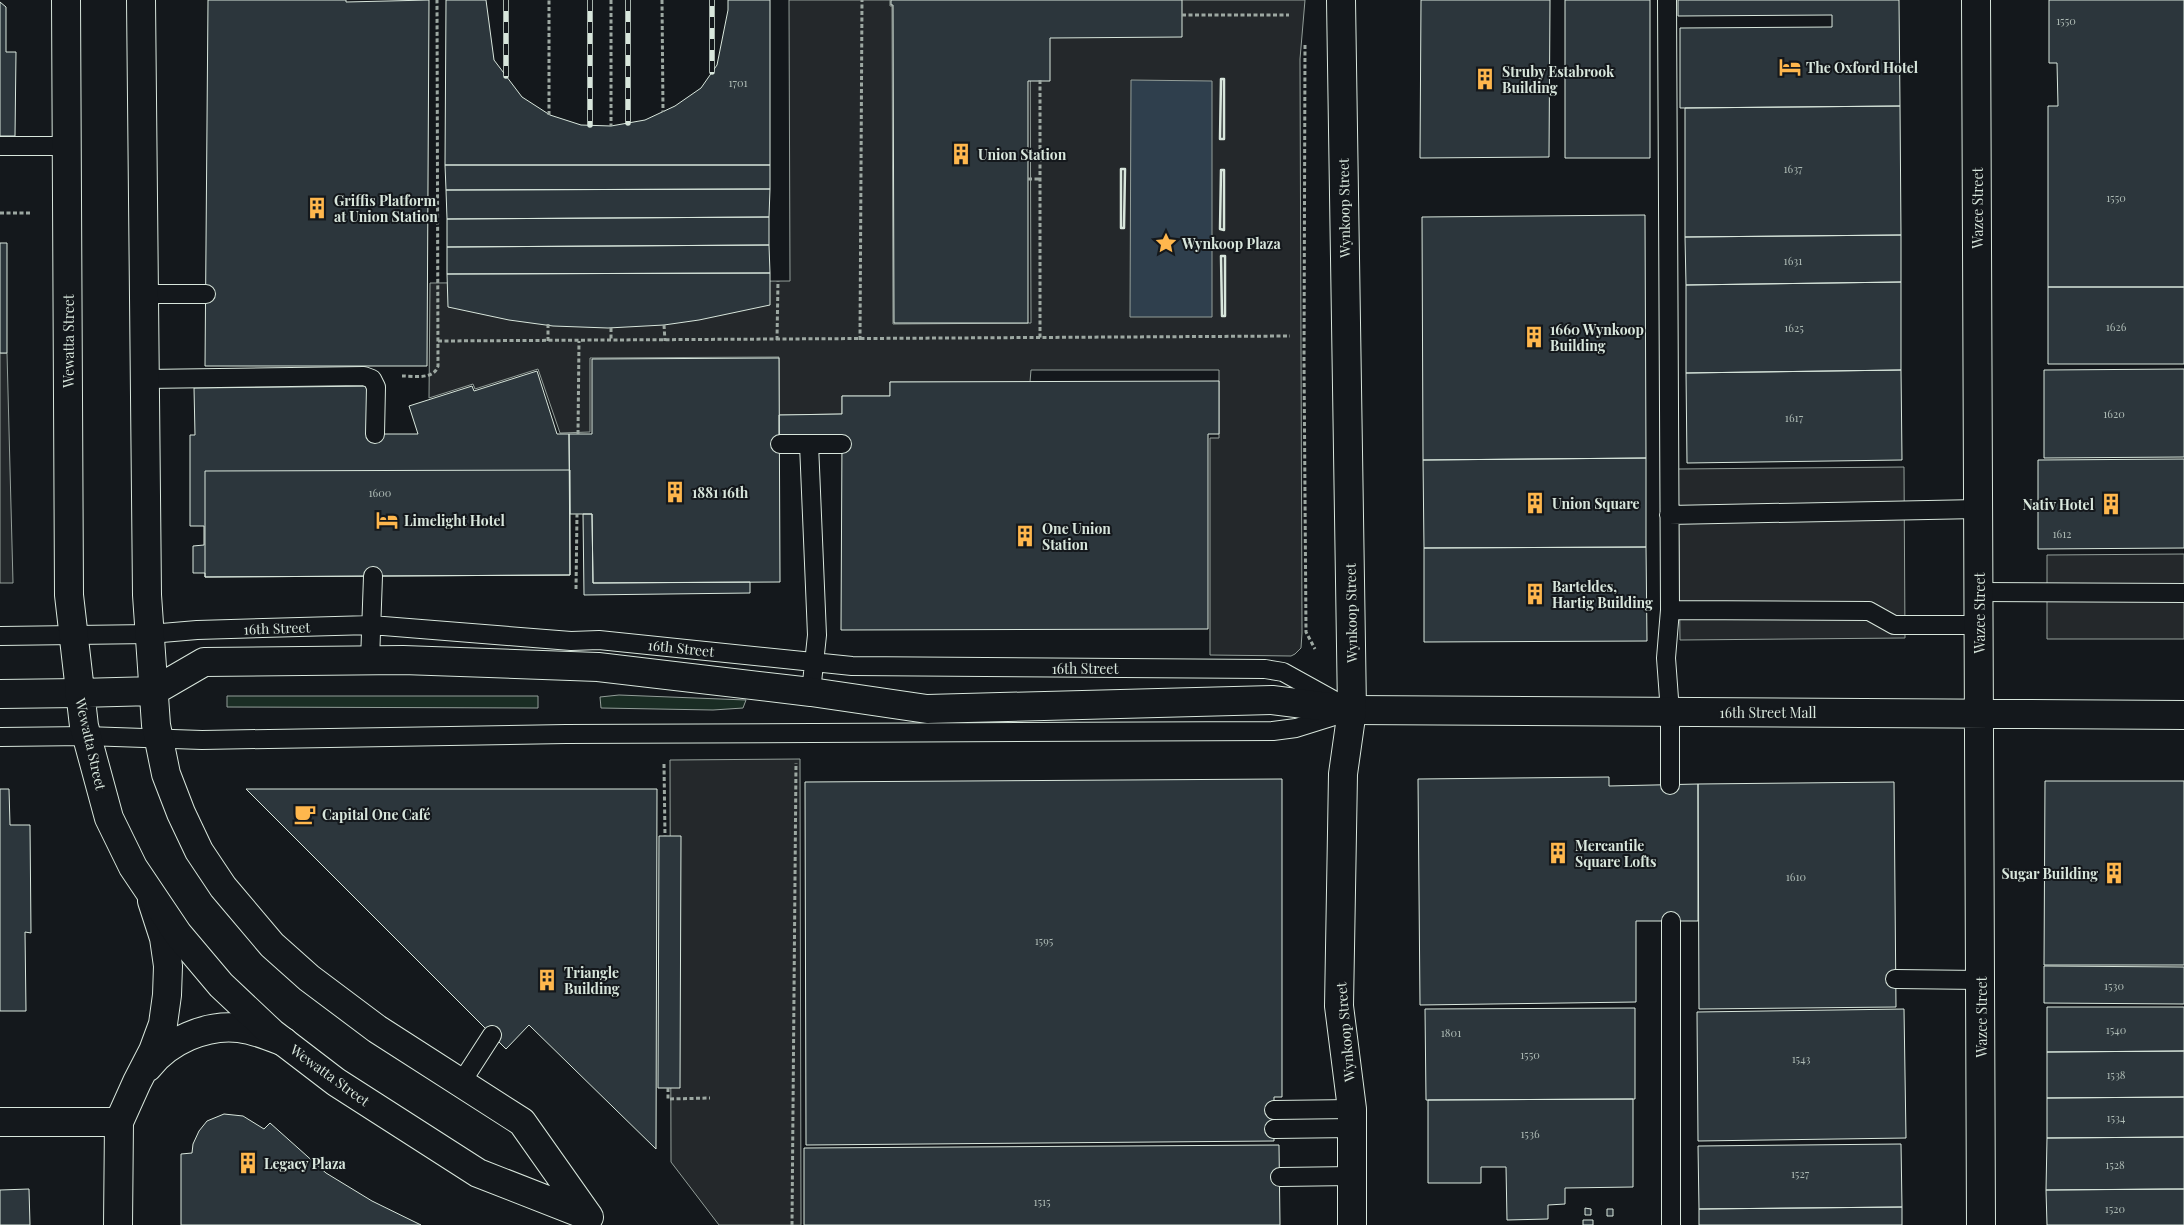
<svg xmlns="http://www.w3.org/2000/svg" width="2184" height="1225" viewBox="0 0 2184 1225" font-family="'Playfair Display',serif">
	<rect width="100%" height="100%" fill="#14181c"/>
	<path fill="#1a2d24" stroke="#939e99" d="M619,695L746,700L743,708L713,710L601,708L600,697Z
		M227,696H538V708L227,707Z"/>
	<path fill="#24282b" stroke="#939e99" d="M789,0H890V6H892L893,324L1031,323L1030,7L1159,0H1305L1300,59L1302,633L1301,648L1295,654L1291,656L1210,655V438H1219V370H1031L1030,382H890V396H842V414L779,415V357L590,358V432L560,433L538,369L475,389L473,384L429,398L430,283L790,281Z
		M0,353H7L13,583H0Z
		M1904,467L1905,638L1680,640L1678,469Z
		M2184,554V639H2047V555Z
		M800,759L801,1225H719L671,1162L670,760Z"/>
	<path fill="#2f3f4d" stroke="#939e99" d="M1131,80L1212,81V317H1130Z"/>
	<path fill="#2c363c" stroke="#d8e6dc" d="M208,0H346V2L429,0L427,366H205Z
		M446,0H486L494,60L522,97L550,115L581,125L611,126L645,120L675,106L701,88L717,65L728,10V0H770V165H445Z
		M891,0H1182V37L1050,38V81H1028V323H894L893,5H891Z
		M1421,0H1550L1549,157L1420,158Z
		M1565,0H1650V158H1565Z
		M1678,0H1899L1900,106L1680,108V28L1832,27V15L1678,16Z
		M2049,0H2184V287H2048V106H2058L2057,63H2049Z
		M0,2L6,7V52H16L15,136H0Z
		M1900,106L1901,235L1685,237V108Z
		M445,165H770V189L446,190Z
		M770,189L769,217L447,219L446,190Z
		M1645,215L1646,458L1423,460L1422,217Z
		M769,217V245L447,247V219Z
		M1901,235V282L1686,285L1685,237Z
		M0,243H7V353H0Z
		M769,245L770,273L447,274V247Z
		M770,273V305L699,320L664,325L608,328L553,326L509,320L448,307L447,274Z
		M1901,282V370L1686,373V285Z
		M2048,287H2184V364H2048Z
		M779,358L780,582L593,583L592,514H570L569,434H592V359Z
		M2184,369V457L2044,458V370Z
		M1901,370L1902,460L1687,463L1686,373Z
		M537,371L557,434H569L570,575L205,577V573H193V546L204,545V526H190V435H195L194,388L375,386V434H418L409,406L472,386L474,391Z
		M1219,381V434H1208V629L841,630L842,436H779V415L842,414V396H890V382Z
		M1646,458V547L1424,548L1423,460Z
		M2184,459V548L2038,549V460Z
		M570,470V575L205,577V471Z
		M583,514H592L593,583L750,582V593L584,595Z
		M1646,547L1647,641L1424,642V548Z
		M1609,777V786L1698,784V921H1636V1002L1420,1005L1418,779Z
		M1282,779V1097H1274V1141L806,1145L805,782Z
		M2045,781H2184V965H2044Z
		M1894,782L1896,1007L1699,1009L1698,784Z
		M0,789H9L10,825H30L31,933L25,932L26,1011H0Z
		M246,789H657L656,1149L529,1025L506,1049Z
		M659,836H681L680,1088H658Z
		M2044,966L2184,967V1004L2044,1003Z
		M2047,1007H2184V1051L2047,1052Z
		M1635,1008V1099L1426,1100L1425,1009Z
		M1904,1009L1906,1138L1698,1141L1697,1012Z
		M2184,1051V1097L2047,1098V1052Z
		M2184,1097V1137L2047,1138V1098Z
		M1633,1099V1187L1565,1188V1204L1548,1205V1219L1507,1220L1506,1167H1481V1183H1428V1100Z
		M224,1114L243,1116L264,1129L270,1123L326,1173L372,1201L421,1225H181V1154L192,1153L193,1144L199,1131L207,1121Z
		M2184,1137V1189L2046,1190L2047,1138Z
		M1901,1144L1902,1207L1699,1209L1698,1146Z
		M1279,1145L1280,1225H804V1148Z
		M29,1189L30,1225H0V1190Z
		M2166,1189H2184V1225H2047L2046,1190Z
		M1902,1207V1225H1699V1209Z
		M1585,1208L1591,1209V1215H1585Z
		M1607,1209H1613V1216H1607Z
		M1583,1220H1593V1225H1583Z"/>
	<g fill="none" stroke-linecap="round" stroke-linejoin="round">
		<g stroke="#d8e6dc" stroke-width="20">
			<path id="lane" d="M1667,0L1670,610L1666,658L1670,712V785
				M0,146H67
				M144,294H206
				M145,379L364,376L372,379L376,387L375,434
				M780,444H842
				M809,444L817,635L811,692
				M1669,515L1978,509
				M1979,592L2184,593
				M1670,610L1869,611L1894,625H1979
				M0,636L150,634L197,630L371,625L571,641L599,640L852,666L1265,669L1283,672L1339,703
				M370,661L373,576
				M0,737L86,736L202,740L566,734L1273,731L1296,728L1344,713
				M1671,921V1225
				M1895,979L1980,980
				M461,1083L492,1035
				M1274,1110L1352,1109
				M1274,1129L1352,1128
				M1280,1177L1352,1176"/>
		</g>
		<g stroke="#d8e6dc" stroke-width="30">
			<path id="street" d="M1976,0L1981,1225
				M0,694L79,693
				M1352,710L2184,715
				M148,1067C168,1041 206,1024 239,1028C255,1030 269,1036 284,1042
				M0,1122H119
				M118,1225L119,1122L137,1082L153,1051L163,1024L167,995L168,966L164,938L152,901"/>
		</g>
		<g stroke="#d8e6dc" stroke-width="30">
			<path id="secondary" d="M66,0L69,595L84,726L109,818L133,867L178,934L221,985L272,1033L336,1082L478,1173L588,1216
				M141,0L147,595L156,725L166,774L181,813L199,851L223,887L272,945L309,978L377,1029L522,1122L589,1217
				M1341,0L1352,710L1343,774L1339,1006L1352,1109V1225
				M79,693L154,691L204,662L403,660L598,667L811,692L927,709L1272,700L1352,710"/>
		</g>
		<path stroke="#9da8a2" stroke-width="3" stroke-dasharray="4 2.5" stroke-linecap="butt" d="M611,0V126
			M662,0L663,112
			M1182,15H1289
			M1305,45L1304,361L1306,632L1315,649
			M1040,80V338
			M549,115V0
			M1028,179H1040
			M0,213H30
			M548,324V341
			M664,325L665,341
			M611,328V341
			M777,340L778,281
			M860,340L862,0
			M438,341L1290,336
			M402,376C414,376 434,380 438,366L437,0
			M578,434L579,341
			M576,589L577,514
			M664,764L665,836
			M668,1088V1099L710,1098
			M792,1225L796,763"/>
		<use href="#lane" stroke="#14181c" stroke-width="18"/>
		<use href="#street" stroke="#14181c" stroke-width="28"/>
		<use href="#secondary" stroke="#14181c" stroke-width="28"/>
		<g stroke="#d8e6dc" stroke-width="5.5">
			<path id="rail" d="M506,0V76
				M590,0V125
				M628,0V123
				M712,72V0"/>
		</g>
		<use href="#rail" stroke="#14181c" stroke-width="4" stroke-dasharray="11" stroke-linecap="butt"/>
		<path stroke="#d8e6dc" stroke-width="2.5" d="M1221,79H1224V139H1220Z
			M1121,169H1125L1124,228H1121Z
			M1221,170H1224V230L1220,229Z
			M1221,256H1225V316H1222Z"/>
	</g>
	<defs>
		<g id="hotel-bare" transform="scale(1.725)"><path d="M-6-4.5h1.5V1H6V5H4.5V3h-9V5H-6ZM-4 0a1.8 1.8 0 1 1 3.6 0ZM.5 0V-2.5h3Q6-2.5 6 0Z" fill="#ffb74d" stroke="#14181c" stroke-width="2.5" paint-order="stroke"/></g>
		<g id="building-bare" transform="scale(1.725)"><path d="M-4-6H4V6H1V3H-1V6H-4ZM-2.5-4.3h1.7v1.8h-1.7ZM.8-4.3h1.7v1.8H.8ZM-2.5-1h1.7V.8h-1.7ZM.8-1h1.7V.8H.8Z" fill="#ffb74d" stroke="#14181c" stroke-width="2.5" paint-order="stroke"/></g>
		<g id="sight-bare" transform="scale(1.725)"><path d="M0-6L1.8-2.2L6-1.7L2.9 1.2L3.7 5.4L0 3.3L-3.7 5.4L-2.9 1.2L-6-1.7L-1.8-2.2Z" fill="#ffb74d" stroke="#14181c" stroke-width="2.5" paint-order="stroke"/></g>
		<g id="cafe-bare" transform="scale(1.725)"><path d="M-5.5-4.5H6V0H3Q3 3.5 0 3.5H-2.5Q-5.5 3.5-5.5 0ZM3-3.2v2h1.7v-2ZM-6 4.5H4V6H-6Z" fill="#ffb74d" stroke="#14181c" stroke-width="2.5" paint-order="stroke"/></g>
	</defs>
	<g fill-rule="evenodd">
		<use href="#hotel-bare" x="1790" y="67"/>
		<use href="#building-bare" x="1485" y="79"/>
		<use href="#building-bare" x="961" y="154"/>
		<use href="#building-bare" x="317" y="208"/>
		<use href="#sight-bare" x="1166" y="243"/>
		<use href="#building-bare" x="1534" y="337"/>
		<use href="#building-bare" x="675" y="492"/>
		<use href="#building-bare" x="1535" y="503"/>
		<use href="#building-bare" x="2111" y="504"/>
		<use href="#hotel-bare" x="387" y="520"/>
		<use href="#building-bare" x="1025" y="536"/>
		<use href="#building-bare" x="1535" y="594"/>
		<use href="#cafe-bare" x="305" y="814"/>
		<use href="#building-bare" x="1558" y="853"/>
		<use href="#building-bare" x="2114" y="873"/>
		<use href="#building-bare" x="547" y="980"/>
		<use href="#building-bare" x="248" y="1163"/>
	</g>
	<g text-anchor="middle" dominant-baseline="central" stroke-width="4" stroke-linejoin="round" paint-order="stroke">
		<g font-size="11" fill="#adbab4">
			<text x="2066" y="20">1550</text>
			<text x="738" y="82">1701</text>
			<text x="1793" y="168">1637</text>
			<text x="2116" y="197">1550</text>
			<text x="1793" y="260">1631</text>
			<text x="2116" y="326">1626</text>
			<text x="1794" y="327">1625</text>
			<text x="2114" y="413">1620</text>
			<text x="1794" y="417">1617</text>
			<text x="380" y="492">1600</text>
			<text x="2062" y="533">1612</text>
			<text x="1796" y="876">1610</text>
			<text x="1044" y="940">1595</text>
			<text x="2114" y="985">1530</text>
			<text x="2116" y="1029">1540</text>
			<text x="1451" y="1032">1801</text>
			<text x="1530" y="1054">1550</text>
			<text x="1801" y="1058">1543</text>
			<text x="2116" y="1074">1538</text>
			<text x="2116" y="1117">1534</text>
			<text x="1530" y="1133">1536</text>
			<text x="2115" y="1164">1528</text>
			<text x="1800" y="1173">1527</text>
			<text x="1042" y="1201">1515</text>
			<text x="2115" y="1208">1520</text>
		</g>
		<g font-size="14" font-weight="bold" fill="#d8e6dc" stroke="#14181c" text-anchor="start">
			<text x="1806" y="67">The Oxford Hotel</text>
			<text x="1502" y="71">Struby Estabrook<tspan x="1502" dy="16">Building</tspan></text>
			<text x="978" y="154">Union Station</text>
			<text x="334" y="200">Griffis Platform<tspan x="334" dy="16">at Union Station</tspan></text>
			<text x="1182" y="243">Wynkoop Plaza</text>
			<text x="1550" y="329">1660 Wynkoop<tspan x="1550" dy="16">Building</tspan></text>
			<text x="692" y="492">1881 16th</text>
			<text x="1552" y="503">Union Square</text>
			<text x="2094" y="504" text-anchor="end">Nativ Hotel</text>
			<text x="404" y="520">Limelight Hotel</text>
			<text x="1042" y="528">One Union<tspan x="1042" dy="16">Station</tspan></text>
			<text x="1552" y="586">Barteldes,<tspan x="1552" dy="16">Hartig Building</tspan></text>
			<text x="322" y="814">Capital One Café</text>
			<text x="1575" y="845">Mercantile<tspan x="1575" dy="16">Square Lofts</tspan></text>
			<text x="2098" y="873" text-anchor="end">Sugar Building</text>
			<text x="564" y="972">Triangle<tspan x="564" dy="16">Building</tspan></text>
			<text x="264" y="1163">Legacy Plaza</text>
		</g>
		<g font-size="14" fill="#d8e6dc" stroke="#14181c">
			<text transform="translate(1344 208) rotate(-91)">Wynkoop Street</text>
			<text transform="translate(1977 208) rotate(-90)">Wazee Street</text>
			<text transform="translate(68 341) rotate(-90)">Wewatta Street</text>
			<text transform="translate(1351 613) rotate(-91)">Wynkoop Street</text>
			<text transform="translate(1979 613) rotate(-90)">Wazee Street</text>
			<text transform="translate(277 628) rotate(-2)">16th Street</text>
			<text transform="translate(681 648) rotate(6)">16th Street</text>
			<text x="1085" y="668">16th Street</text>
			<text x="1768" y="712">16th Street Mall</text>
			<text transform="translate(91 744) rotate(77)">Wewatta Street</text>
			<text transform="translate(1981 1017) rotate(-90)">Wazee Street</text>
			<text transform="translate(1345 1032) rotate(-95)">Wynkoop Street</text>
			<text transform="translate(330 1075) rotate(36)">Wewatta Street</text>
		</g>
	</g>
</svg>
